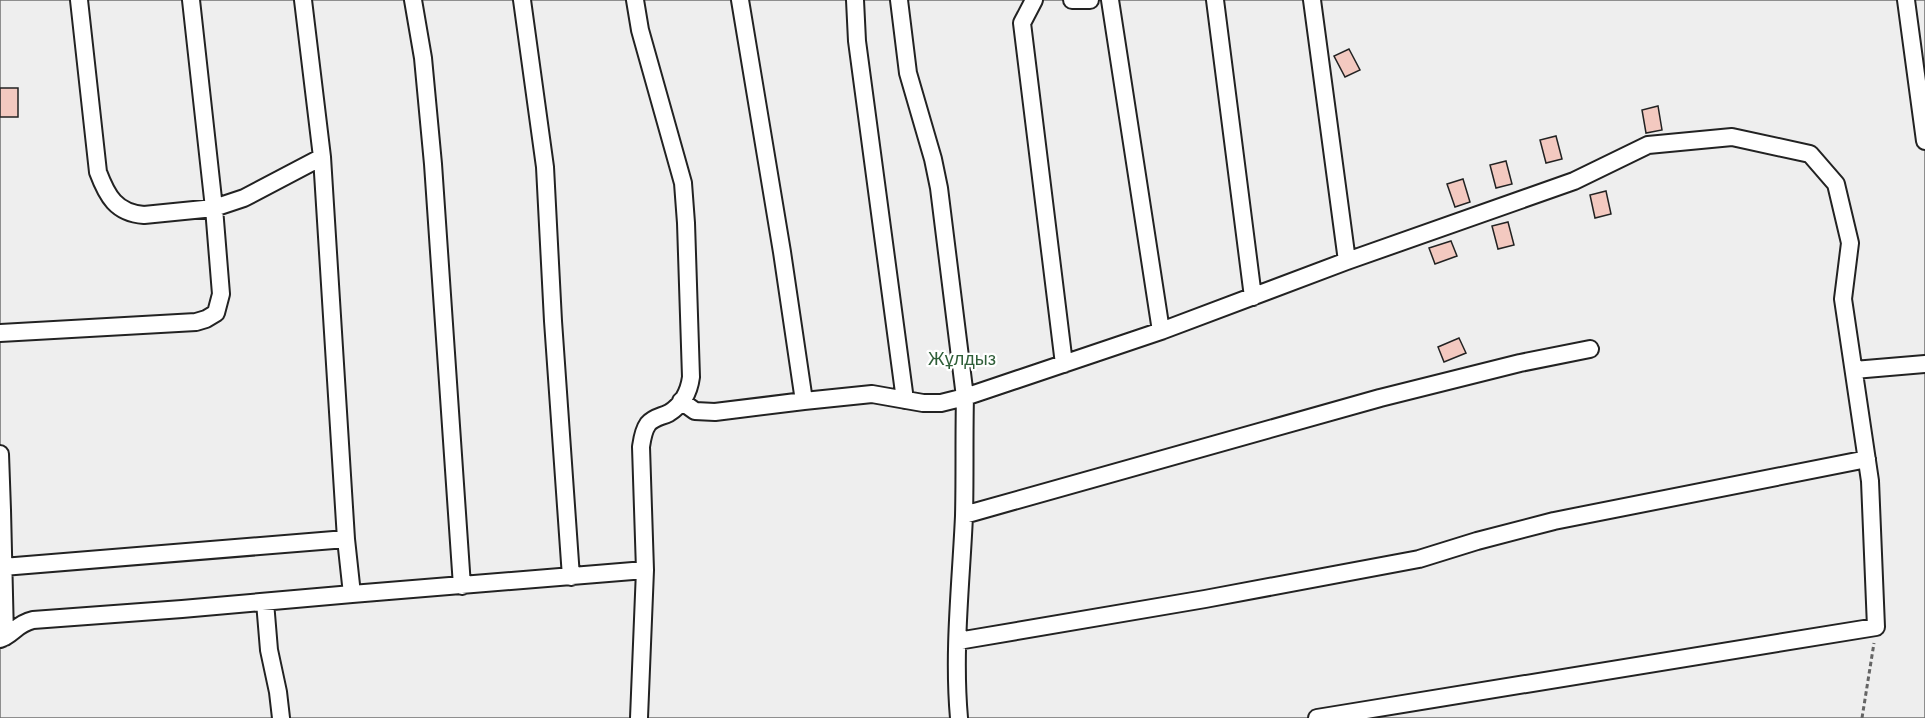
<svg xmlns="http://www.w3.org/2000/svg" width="1925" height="718" viewBox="0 0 1925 718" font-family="Arial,sans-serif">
	<rect width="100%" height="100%" fill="#fff"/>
	<path fill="#eee" stroke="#6f6f6f" stroke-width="1.5" d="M0,0H1925V718H0Z"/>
	<path fill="#f3c9c0" stroke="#222" stroke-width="1.5" d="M1349,49L1360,70L1345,77L1334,56Z
		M0,88H18V117H0Z
		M1658,106L1662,130L1646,133L1642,110Z
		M1556,136L1562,159L1546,163L1540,140Z
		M1506,161L1512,184L1496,188L1490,165Z
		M1463,179L1470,202L1455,207L1447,184Z
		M1606,191L1611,214L1595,218L1590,195Z
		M1508,222L1514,245L1498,249L1492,226Z
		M1451,241L1457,256L1435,264L1429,248Z
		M1459,338L1466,353L1444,362L1438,347Z"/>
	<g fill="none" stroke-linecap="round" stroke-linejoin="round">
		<g stroke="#222" stroke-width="20">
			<path id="minor" d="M79,0L98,172C107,196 116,213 144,215L214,208L191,0
				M413,0L423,58L433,164L462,586
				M522,0L545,167L553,321L571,577
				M635,0L640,30L683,183L686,223L691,377C689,392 682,405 669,413C661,417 654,417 648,424C643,431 642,440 641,447L645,570
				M855,0L857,41L905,400
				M899,0L908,73L933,159L939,188L965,397L1161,331L1347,261L1574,181L1648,145L1732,137L1810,154L1836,184L1850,243L1843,299L1870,481L1876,627L1317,718
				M1034,0L1022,23L1064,364
				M1072,0H1090
				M1110,0L1161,331
				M1215,0L1253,297
				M1312,0L1347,261
				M1906,0L1925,141
				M0,333L196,322L206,319L216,313L221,294L214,208L244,198L322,157L303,0
				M1854,370L1925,364
				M681,401L695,411L715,412L804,401L782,252L740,0
				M804,401L872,394L923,403H941L965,397C964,437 965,477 964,516C961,583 953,651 959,718
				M0,454L2,510
				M0,510H2L5,637
				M964,515L1380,398L1520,363L1590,349
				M3,567L346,539L322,157
				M352,594L645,570L639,718
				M265,602L269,650L278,692L281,718
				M0,639C14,634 16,624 33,620L182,609L352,594L346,539
				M958,641L1205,599L1419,559L1477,541L1554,521L1867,459"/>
		</g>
		<path stroke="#646464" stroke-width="3" stroke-dasharray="4.5 3" stroke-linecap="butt" d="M1862,718L1874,643"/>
		<use href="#minor" stroke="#fff" stroke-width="16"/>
	</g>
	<g text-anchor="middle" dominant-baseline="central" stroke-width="4.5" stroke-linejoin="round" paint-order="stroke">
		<g font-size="18" fill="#2f5e38" stroke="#fff">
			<text x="962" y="359">Жұлдыз</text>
		</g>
	</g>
</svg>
